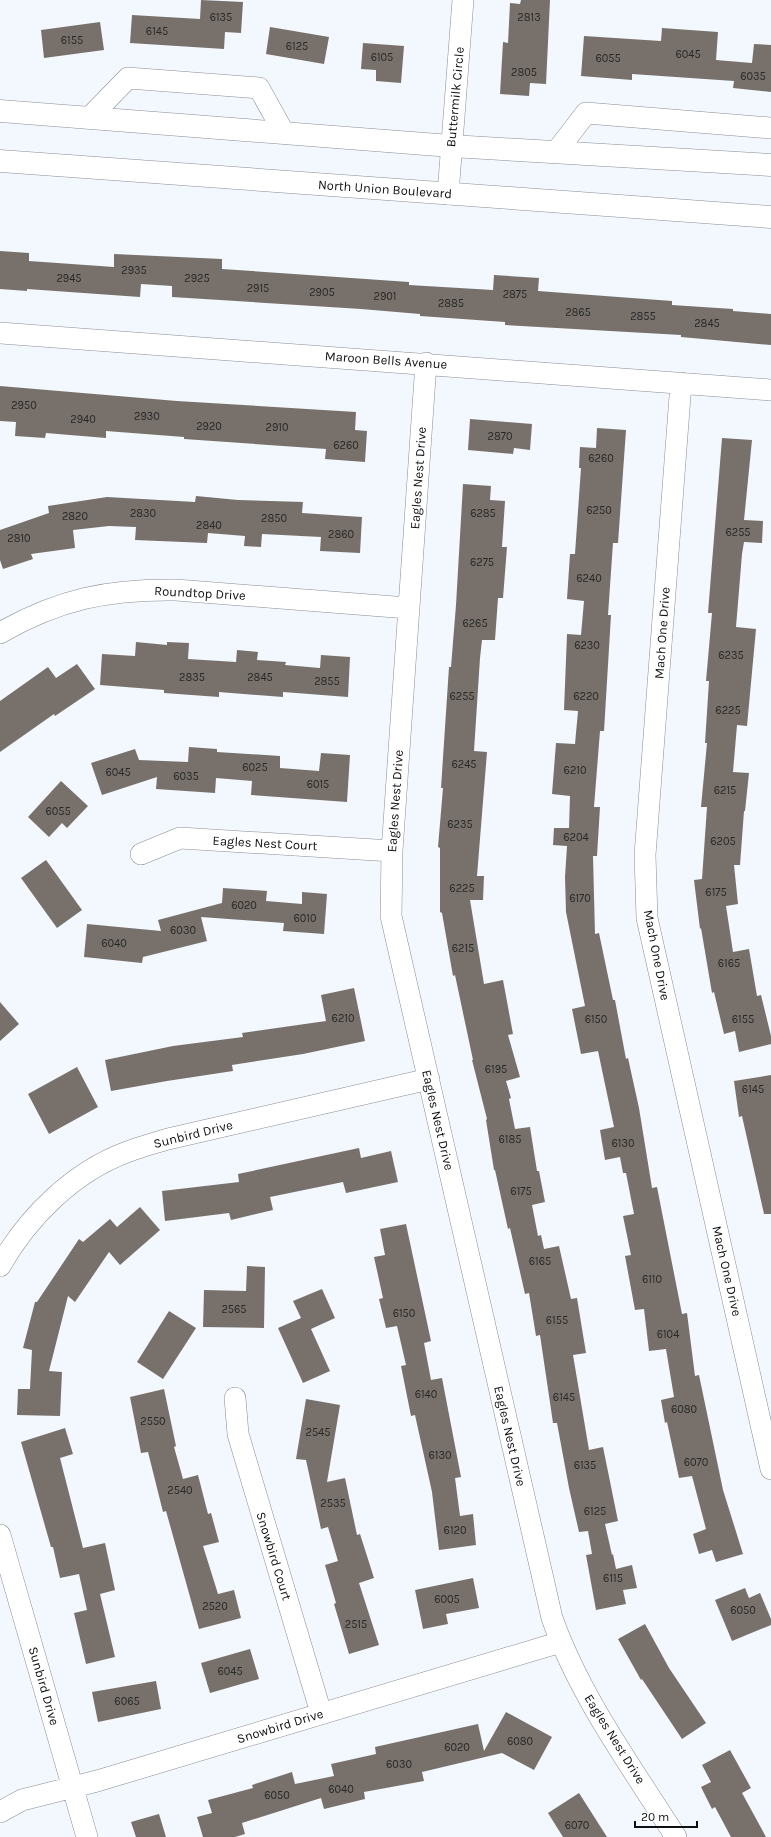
<svg xmlns="http://www.w3.org/2000/svg" width="771" height="1837" viewBox="0 0 771 1837" font-family="Karla,sans-serif">
	<rect width="100%" height="100%" fill="#f3f8fe"/>
	<path fill="#78716b" d="M201,0L243,2L241,33L225,32L224,49L130,43L132,15L200,19Z
		M521,0H550L546,84L530,83L529,96L500,94L503,42L508,43L510,3L520,4Z
		M100,22L104,50L44,58L41,30Z
		M270,27L329,37L324,64L266,54Z
		M662,28L718,32L716,60L752,63L754,44L771,45V92L733,88L734,81L632,74V80L581,76L584,36L661,41Z
		M363,43L404,46L401,83L376,81V70L361,69Z
		M0,251L29,253V261L114,267V254L222,259V269L409,282V285L493,290L494,275L539,278L538,291L672,301V305L733,309V311L771,314V345L681,337V335L505,325V322L420,316V314L361,309L172,297V286L141,284L140,297L27,289V291L0,289Z
		M0,386L177,401L356,412L355,430L367,431L365,462L325,459L326,449L184,439V437L106,431V438L46,433L45,438L15,436L16,422L0,421Z
		M470,419L532,424L530,450L514,448L513,454L468,450Z
		M597,428L626,430L618,543H613L608,615H611L604,731H600L594,807H600L597,856H593L595,934L599,933L613,1000H615L626,1059L628,1058L639,1108L652,1188L657,1187L682,1314L687,1313L695,1376L699,1375L723,1490L743,1554L716,1562L712,1550L699,1554L693,1534L706,1529L692,1476L679,1478L667,1422L665,1423L661,1400L674,1397L666,1349L649,1351L644,1309L635,1310L625,1256L631,1255L623,1216L634,1214L626,1173H623L620,1157L605,1160L600,1130L614,1127L598,1051L581,1054L572,1009L585,1006L566,912L565,877L567,846L553,845L554,828H569L570,796L552,794L556,743L575,744L578,711L564,710L567,634L581,635L584,601L567,599L570,554H575L581,468H579L580,447L596,448Z
		M722,438L752,440L744,520L763,521L762,543L744,542L742,554L736,627L756,629L747,726L737,725L733,772L749,773L745,811H744L740,865H734L738,904L726,906L733,952L749,949L757,996L761,995L771,1036V1044L739,1052L735,1031L724,1034L714,992L712,993L701,928L700,929L694,880L702,879L707,807H701L707,743H705L709,681H706L712,613H708Z
		M463,484L491,486L490,500L505,501L502,547H507L503,598H498L495,640H482L480,658L474,751L487,752L477,876H484L483,900H470L484,984L503,980L513,1034L508,1035L520,1077L506,1081L511,1098L509,1099L515,1129L530,1127L537,1171H539L545,1202L532,1205L538,1236L541,1235L544,1249L559,1246L571,1299L577,1298L586,1353L573,1355L589,1450L603,1447L618,1521L605,1524L612,1555L613,1554L616,1569L632,1565L637,1588L623,1590L626,1604L596,1610L586,1555L592,1554L588,1531L579,1532L569,1488L557,1423H553L540,1335L536,1336L529,1293L525,1294L510,1228L508,1229L495,1170H494L486,1120L487,1119L472,1060H473L455,975L453,976L442,913L440,912V848L438,847L443,788H441L449,667H451L456,605Z
		M196,496L238,500L303,502L302,513L362,517L360,553L320,551L321,537L262,534L261,547L244,546L245,536L208,533L207,543L135,540L136,527L109,526L73,530L75,548L31,554L33,559L3,569L0,560V530L49,513L48,506L107,497L195,502Z
		M136,642L167,645V642L189,643L188,659L236,662L237,650L258,652L257,660L286,662L285,665L320,668L321,655L350,657L348,697L283,692V697L219,692V697L164,693V690L100,685L102,654L135,656Z
		M77,664L95,689L55,716L54,714L0,752V701L48,667L56,678Z
		M189,747L217,749V752L280,756V768L319,771L321,753L350,755L347,802L251,795L252,781L216,778L215,793L156,789L157,777L102,795L91,763L135,749L139,760L188,762Z
		M61,781L88,806L67,828L62,823L49,837L28,817Z
		M46,860L82,910L57,928L21,878Z
		M223,888L267,891L266,901L302,904V892L327,894L324,934L283,931L284,923L201,917L207,941L143,957L142,963L84,957L87,924L161,931L158,920L222,903Z
		M354,988L365,1041L303,1054L232,1065L233,1071L167,1081L111,1091L105,1060L173,1046L243,1037L242,1033L326,1021L321,995Z
		M0,1002L19,1024L0,1041Z
		M77,1067L98,1107L49,1134L28,1094Z
		M771,1075V1214H764L742,1116L739,1117L734,1081Z
		M359,1148L361,1158L391,1151L398,1182L346,1193L343,1182L270,1197L273,1210L231,1220L229,1213L165,1221L162,1191L239,1182L238,1174Z
		M140,1207L160,1230L120,1265L109,1252L75,1302L68,1296L49,1371L62,1372L60,1416L17,1415L18,1389H30L32,1350L23,1348L35,1302H37L79,1239L83,1242L110,1219L117,1227Z
		M406,1224L431,1341L424,1343L431,1380L442,1378L461,1477L455,1478L460,1516L473,1514L476,1545L439,1550L432,1492L415,1415L411,1416L401,1366L406,1365L397,1326L386,1328L379,1299L383,1298L374,1257L385,1255L380,1229Z
		M247,1266L265,1267L264,1328L203,1327L204,1290L246,1291Z
		M322,1289L335,1318L311,1329L330,1371L303,1383L278,1328L301,1318L293,1301Z
		M169,1311L196,1328L163,1379L137,1362Z
		M164,1389L176,1446L174,1447L183,1479L198,1475L208,1514L211,1513L219,1542L203,1546L218,1594L234,1590L241,1618L199,1629L166,1511L163,1512L148,1452L141,1453L130,1397Z
		M306,1399L340,1405L327,1482L345,1478L357,1535L360,1534L374,1578L359,1583L379,1645L349,1654L334,1604L336,1603L325,1565L338,1561L328,1527L321,1529L306,1460L296,1459Z
		M65,1428L73,1454L60,1458L83,1548L105,1543L115,1590L100,1594L115,1657L86,1664L74,1613L87,1610L79,1574L60,1578L53,1547H51L21,1442Z
		M473,1578L479,1608L446,1614L448,1624L423,1629L415,1590Z
		M745,1588L749,1598L760,1593L771,1619V1625L732,1641L715,1600Z
		M645,1624L669,1668L706,1723L682,1739L642,1679L641,1680L618,1639Z
		M250,1649L259,1679L210,1693L201,1663Z
		M156,1681L161,1709L98,1722L92,1692Z
		M506,1712L552,1737L534,1770L502,1753L422,1772L424,1781L364,1792L365,1799L324,1809L321,1798L242,1823L245,1834L235,1837H203L197,1817L212,1813L208,1800L253,1788L252,1785L292,1772L295,1784L334,1776L331,1764L376,1754L375,1747L478,1724L484,1751Z
		M730,1750L751,1788L742,1793L766,1837H731L715,1807L712,1809L701,1787L711,1782L702,1765Z
		M579,1793L607,1837H563L548,1813Z
		M159,1814L166,1837H136L131,1822Z"/>
	<g fill="none" stroke-linecap="round" stroke-linejoin="round">
		<g stroke="#888e95" stroke-width="22">
			<path id="minor" d="M89,118L128,78L259,88L284,133
				M556,152L586,113L771,128
				M448,194L463,0
				M0,333L771,390
				M426,363L392,851L391,916L552,1618C580,1697 631,1766 676,1837
				M681,383L645,855L647,918L771,1469
				M0,633C59,599 109,589 176,590L408,608
				M141,854L180,838L392,851
				M0,1266C28,1217 73,1172 127,1152C140,1147 154,1143 168,1139L429,1079
				M235,1398L238,1434L321,1713
				M0,1535L87,1837
				M0,1812L22,1800L97,1781L561,1642"/>
		</g>
		<g stroke="#888e95" stroke-width="23">
			<path id="major" d="M0,111L451,146L771,165
				M0,161L771,217"/>
		</g>
		<use href="#minor" stroke="#fff" stroke-width="21"/>
		<use href="#major" stroke="#fff" stroke-width="22"/>
	</g>
	<g text-anchor="middle" dominant-baseline="central" stroke-width="3" stroke-linejoin="round" paint-order="stroke">
		<g font-size="11" fill="#282828">
			<text x="221" y="17">6135</text>
			<text x="529" y="17">2813</text>
			<text x="157" y="31">6145</text>
			<text x="72" y="40">6155</text>
			<text x="297" y="46">6125</text>
			<text x="688" y="54">6045</text>
			<text x="382" y="57">6105</text>
			<text x="608" y="58">6055</text>
			<text x="524" y="72">2805</text>
			<text x="753" y="76">6035</text>
			<text x="134" y="270">2935</text>
			<text x="69" y="278">2945</text>
			<text x="197" y="278">2925</text>
			<text x="258" y="288">2915</text>
			<text x="322" y="292">2905</text>
			<text x="515" y="294">2875</text>
			<text x="385" y="296">2901</text>
			<text x="451" y="303">2885</text>
			<text x="578" y="312">2865</text>
			<text x="643" y="316">2855</text>
			<text x="707" y="323">2845</text>
			<text x="24" y="405">2950</text>
			<text x="147" y="416">2930</text>
			<text x="83" y="419">2940</text>
			<text x="209" y="426">2920</text>
			<text x="277" y="427">2910</text>
			<text x="500" y="436">2870</text>
			<text x="346" y="445">6260</text>
			<text x="601" y="458">6260</text>
			<text x="599" y="510">6250</text>
			<text x="143" y="513">2830</text>
			<text x="483" y="513">6285</text>
			<text x="75" y="516">2820</text>
			<text x="274" y="518">2850</text>
			<text x="209" y="525">2840</text>
			<text x="738" y="532">6255</text>
			<text x="341" y="534">2860</text>
			<text x="19" y="538">2810</text>
			<text x="482" y="562">6275</text>
			<text x="589" y="578">6240</text>
			<text x="475" y="623">6265</text>
			<text x="587" y="645">6230</text>
			<text x="731" y="655">6235</text>
			<text x="192" y="677">2835</text>
			<text x="260" y="677">2845</text>
			<text x="327" y="681">2855</text>
			<text x="462" y="696">6255</text>
			<text x="586" y="696">6220</text>
			<text x="728" y="710">6225</text>
			<text x="464" y="764">6245</text>
			<text x="255" y="767">6025</text>
			<text x="575" y="770">6210</text>
			<text x="118" y="772">6045</text>
			<text x="186" y="776">6035</text>
			<text x="318" y="784">6015</text>
			<text x="725" y="790">6215</text>
			<text x="58" y="811">6055</text>
			<text x="460" y="824">6235</text>
			<text x="576" y="837">6204</text>
			<text x="723" y="841">6205</text>
			<text x="462" y="888">6225</text>
			<text x="716" y="892">6175</text>
			<text x="580" y="898">6170</text>
			<text x="244" y="905">6020</text>
			<text x="305" y="918">6010</text>
			<text x="183" y="930">6030</text>
			<text x="114" y="943">6040</text>
			<text x="463" y="948">6215</text>
			<text x="729" y="963">6165</text>
			<text x="343" y="1018">6210</text>
			<text x="596" y="1019">6150</text>
			<text x="743" y="1019">6155</text>
			<text x="496" y="1069">6195</text>
			<text x="753" y="1089">6145</text>
			<text x="510" y="1139">6185</text>
			<text x="623" y="1143">6130</text>
			<text x="521" y="1191">6175</text>
			<text x="540" y="1261">6165</text>
			<text x="652" y="1279">6110</text>
			<text x="234" y="1309">2565</text>
			<text x="404" y="1313">6150</text>
			<text x="557" y="1320">6155</text>
			<text x="668" y="1334">6104</text>
			<text x="426" y="1394">6140</text>
			<text x="564" y="1397">6145</text>
			<text x="684" y="1409">6080</text>
			<text x="153" y="1421">2550</text>
			<text x="318" y="1432">2545</text>
			<text x="440" y="1455">6130</text>
			<text x="696" y="1462">6070</text>
			<text x="585" y="1465">6135</text>
			<text x="180" y="1490">2540</text>
			<text x="333" y="1503">2535</text>
			<text x="595" y="1511">6125</text>
			<text x="455" y="1530">6120</text>
			<text x="613" y="1578">6115</text>
			<text x="447" y="1599">6005</text>
			<text x="215" y="1606">2520</text>
			<text x="743" y="1610">6050</text>
			<text x="356" y="1624">2515</text>
			<text x="230" y="1671">6045</text>
			<text x="127" y="1701">6065</text>
			<text x="520" y="1741">6080</text>
			<text x="457" y="1747">6020</text>
			<text x="399" y="1764">6030</text>
			<text x="341" y="1789">6040</text>
			<text x="277" y="1795">6050</text>
			<text x="577" y="1825">6070</text>
		</g>
		<g font-size="13" fill="#0e1012" stroke="#fff">
			<text transform="translate(455 97) rotate(-85)">Buttermilk Circle</text>
			<text transform="translate(385 189) rotate(4)">North Union Boulevard</text>
			<text transform="translate(386 360) rotate(4)">Maroon Bells Avenue</text>
			<text transform="translate(418 478) rotate(-86)">Eagles Nest Drive</text>
			<text transform="translate(200 593) rotate(3)">Roundtop Drive</text>
			<text transform="translate(662 633) rotate(-86)">Mach One Drive</text>
			<text transform="translate(395 801) rotate(-86)">Eagles Nest Drive</text>
			<text transform="translate(265 843) rotate(3)">Eagles Nest Court</text>
			<text transform="translate(657 955) rotate(79)">Mach One Drive</text>
			<text transform="translate(438 1120) rotate(77)">Eagles Nest Drive</text>
			<text transform="translate(193 1134) rotate(-14)">Sunbird Drive</text>
			<text transform="translate(727 1271) rotate(77)">Mach One Drive</text>
			<text transform="translate(510 1436) rotate(77)">Eagles Nest Drive</text>
			<text transform="translate(274 1556) rotate(73)">Snowbird Court</text>
			<text transform="translate(44 1686) rotate(74)">Sunbird Drive</text>
			<text transform="translate(280 1726) rotate(-17)">Snowbird Drive</text>
			<text transform="translate(615 1739) rotate(58)">Eagles Nest Drive</text>
		</g>
	</g>
	<path d="M635 1821v6h62v-6" fill="none" stroke="#0e1012" stroke-width="2"/>
	<text x="641" y="1821" font-size="12" fill="#0e1012" stroke="#ffffff" stroke-width="3" paint-order="stroke">20 m</text>
</svg>
